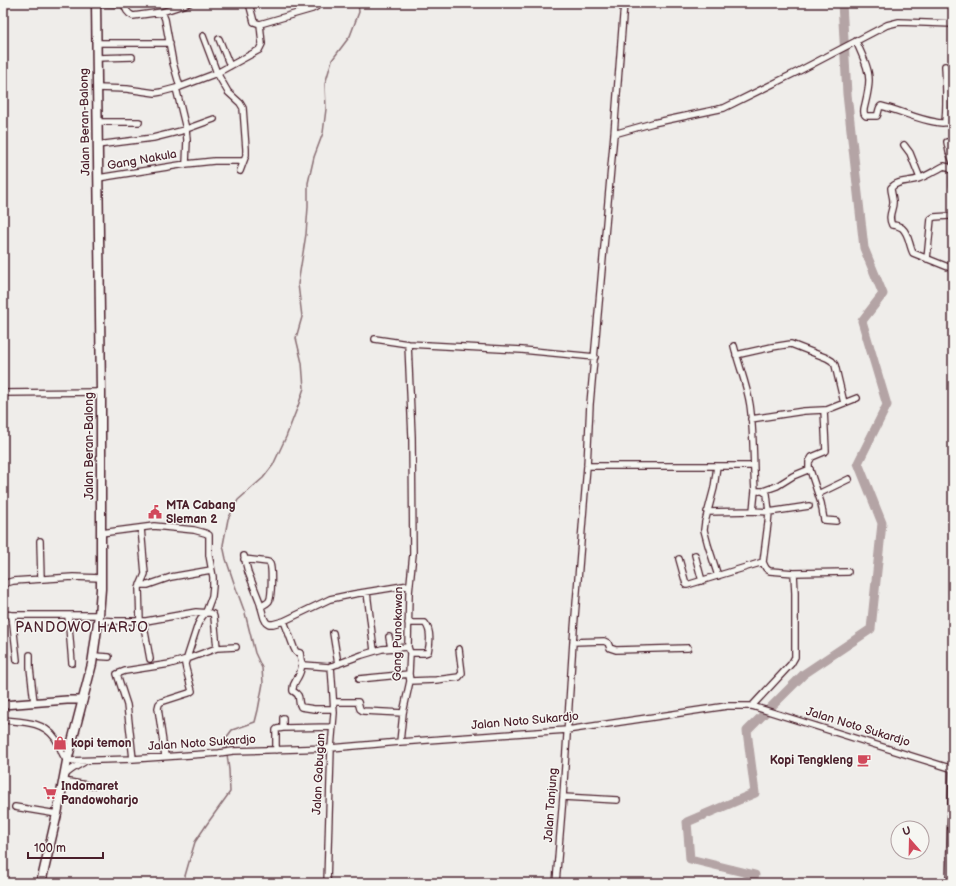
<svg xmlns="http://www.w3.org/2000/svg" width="956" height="886" viewBox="0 0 956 886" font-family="'Balsamiq Sans',sans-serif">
	<rect width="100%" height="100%" fill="#efedea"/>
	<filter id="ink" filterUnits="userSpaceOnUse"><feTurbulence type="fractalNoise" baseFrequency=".025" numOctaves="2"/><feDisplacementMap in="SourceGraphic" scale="8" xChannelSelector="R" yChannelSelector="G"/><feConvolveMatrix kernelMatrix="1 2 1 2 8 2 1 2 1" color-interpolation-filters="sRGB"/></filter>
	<g filter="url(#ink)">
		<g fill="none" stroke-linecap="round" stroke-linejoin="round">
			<path stroke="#8a6f74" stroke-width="1.5" d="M227,750L226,738L232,730L255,722L258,710L263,683L262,668L255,653L245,613L234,583L226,559L223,545L228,519L238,500L263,478L273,465L286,437L298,406L304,388L302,363L296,338L302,317L298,284L306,234L308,207V183L314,157L323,133L326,109L325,84L332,60L350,36L359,12L358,3
				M183,883L189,862L195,842L207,824L230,792L229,770L227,754"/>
			<path stroke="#b4a4a5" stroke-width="9" d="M746,883L755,875L690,859L687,822L755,793L747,731L804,674L871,629L882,523L858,463L887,405L862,321L883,294L864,248L847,94L842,3"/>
			<g stroke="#4a1f2b" stroke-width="8">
				<path id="minor" d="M97,3L133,4L147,3
					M249,3L254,22L260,24L312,9L316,7L318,3
					M124,4C126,10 127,13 133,16L162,12L189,3
					M162,12L165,19L173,63L180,87
					M203,36L217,73L228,92L240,103L243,108L246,149V155L240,171
					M219,39L230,66
					M856,41C861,53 869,67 869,80C869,90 866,100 864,109C864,112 863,114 866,116H877C879,113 878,108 881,106C899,110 916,119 935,122C941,124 946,122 953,123
					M96,43H170
					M96,58L132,57
					M945,66C946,84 947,103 945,122
					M97,88L127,89L155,93L161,92L180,87L217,73L259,50L262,44L260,24
					M97,122H139
					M614,134L653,123L724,108L799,71L887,25L899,22L953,24
					M947,142L949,152L953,162
					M97,145L153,138L181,131L214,119
					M904,145L910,153L920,178
					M186,164L214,161H243
					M953,172L948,167L944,166C936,170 927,176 918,179C909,182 897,180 891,188C891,192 893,197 893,201C894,209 887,215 892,225C895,225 899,226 902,228C909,234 909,245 913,253L953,269
					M953,177V185
					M98,178L186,164L187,140L186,129L176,88
					M927,259L931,219L934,217L949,216
					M375,339L408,344L522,350L595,357
					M736,355L772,347L791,344L827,358L832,361L835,365L844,403
					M3,393L101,392
					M824,411L857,398
					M751,419L804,411L824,410L826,451L824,452L812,457L809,462V467L821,503L824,520L836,521
					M587,466H753
					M717,466L714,488L705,522L704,530L708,545L718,576
					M763,491L777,486L793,476L810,469
					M818,494L849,479
					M809,506L769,512L768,523L763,562C765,567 766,570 770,571L794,573L848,572
					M753,511L755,491
					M707,512L753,511L769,512L767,494L763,491H755C753,463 754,433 750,405C747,385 739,366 734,346
					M101,533L154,526L194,530L205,533L209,535V555L213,577V586L212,596L206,612L202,617L198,624L185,664L186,669L192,691L189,693L161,702L159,704L158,708L165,756
					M40,541L41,579
					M695,555L702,581
					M244,556L248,572L259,600L264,618L266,622L269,624H273L284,621L330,599L354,594L409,585
					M244,559L268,562C269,562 269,563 270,564C272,568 272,597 269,601C268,603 263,605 261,607
					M679,559L686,584L687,585L763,562
					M3,584L13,581L73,577L101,578
					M140,585H148L171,577L211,570
					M367,592L374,651
					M3,612L4,614L12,615H99
					M12,615L17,660
					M68,615L72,663
					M98,620L113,621H146L196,612L210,613L213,614L214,617L217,648
					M140,621L139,588L145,574L141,528
					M143,621L150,659
					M284,621L294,648L296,652L300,653C301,657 300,663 304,665L329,667L362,655L382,649L408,647
					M408,623H425C431,630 430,643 428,652L425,653H410
					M333,633L338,664
					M389,637L391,648
					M573,642L604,641L608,643L610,648L616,650L688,648
					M30,655V668L34,702
					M93,656L109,657
					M302,664C301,668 301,671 299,675C296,682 292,683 293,691C303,697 296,699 301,707L314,709H333
					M359,679L409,674
					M410,681L436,680L459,677L462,673L459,649
					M334,702H358L360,709L363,711L403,713
					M752,706L791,664L795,657V593L794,573
					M283,718V728L333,727
					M3,720C22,722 43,721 55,738C58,742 59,746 61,750C62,754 65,758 67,761L133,759L219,753L233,751L331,748L400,742L567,730L727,706H752L953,769
					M400,742L403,713L410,681L409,674L410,653L408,647L409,593L413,554L412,437L408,344
					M276,750V730L277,729L283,728
					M133,759L127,705L117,674L125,671L170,664L187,659L217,648L236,647
					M65,775C71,769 77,766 84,762
					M63,781L93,786
					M563,797L617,800
					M15,807L57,814
					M327,883L331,748L334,713L333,695L331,666
					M556,883L563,797L573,642L587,466L590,404L614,134L624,3"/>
			</g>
			<g stroke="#4a1f2b" stroke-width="10">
				<path id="tertiary" d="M3,705L67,700H83
					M950,883L953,769"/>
			</g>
			<g stroke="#4a1f2b" stroke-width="11">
				<path id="secondary" d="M41,883L57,814L67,761L92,664L99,615L101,589V392L96,3"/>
			</g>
			<use href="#minor" stroke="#f6f6f2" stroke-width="5.5"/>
			<use href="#tertiary" stroke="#f6f6f2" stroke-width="7"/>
			<use href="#secondary" stroke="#f6f6f2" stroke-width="8"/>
		</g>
	</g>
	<defs>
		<g id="civic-bare" transform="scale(1.08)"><path d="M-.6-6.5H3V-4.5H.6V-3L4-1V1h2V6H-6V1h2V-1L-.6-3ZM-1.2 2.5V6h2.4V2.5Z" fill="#d1495b" stroke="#f6f6f2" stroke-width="2.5" paint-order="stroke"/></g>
		<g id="shop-bare" transform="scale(1.08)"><path d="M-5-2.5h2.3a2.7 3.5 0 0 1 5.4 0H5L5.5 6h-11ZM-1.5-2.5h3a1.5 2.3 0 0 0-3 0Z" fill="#d1495b" stroke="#f6f6f2" stroke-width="2.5" paint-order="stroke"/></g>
		<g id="cafe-bare" transform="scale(1.08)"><path d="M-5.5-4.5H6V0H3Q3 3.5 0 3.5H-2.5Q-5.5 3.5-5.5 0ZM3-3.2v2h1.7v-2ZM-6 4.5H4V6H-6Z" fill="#d1495b" stroke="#f6f6f2" stroke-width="2.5" paint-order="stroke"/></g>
		<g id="supermarket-bare" transform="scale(1.08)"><path d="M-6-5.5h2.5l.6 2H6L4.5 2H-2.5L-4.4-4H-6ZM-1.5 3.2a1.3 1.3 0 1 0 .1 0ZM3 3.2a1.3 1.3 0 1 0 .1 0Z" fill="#d1495b" stroke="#f6f6f2" stroke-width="2.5" paint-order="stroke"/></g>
	</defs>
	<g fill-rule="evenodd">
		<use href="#civic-bare" x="155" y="512"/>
		<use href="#shop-bare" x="60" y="743"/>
		<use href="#cafe-bare" x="864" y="760"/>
		<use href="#supermarket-bare" x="50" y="793"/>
	</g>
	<g text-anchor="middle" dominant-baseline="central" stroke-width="3" stroke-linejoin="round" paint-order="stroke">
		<g font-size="12" fill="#4a1f2b" stroke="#f6f6f2">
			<text transform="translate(85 122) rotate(-91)">Jalan Beran-Balong</text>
			<text transform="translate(142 160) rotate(-10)">Gang Nakula</text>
			<text transform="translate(89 446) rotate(-90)">Jalan Beran-Balong</text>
			<text transform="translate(398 634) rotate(-89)">Gang Punokawan</text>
			<text transform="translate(525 721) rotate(-5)">Jalan Noto Sukardjo</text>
			<text transform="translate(858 727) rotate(17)">Jalan Noto Sukardjo</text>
			<text transform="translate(202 743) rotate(-4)">Jalan Noto Sukardjo</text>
			<text transform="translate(319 774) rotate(-87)">Jalan Gabugan</text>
			<text transform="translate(551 805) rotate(-86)">Jalan Tanjung</text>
		</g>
		<g font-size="12" font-weight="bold" fill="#4a1f2b" stroke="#f6f6f2" text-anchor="start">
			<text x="166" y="505">MTA Cabang<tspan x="166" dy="14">Sleman 2</tspan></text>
			<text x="71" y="743">kopi temon</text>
			<text x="853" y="760" text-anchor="end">Kopi Tengkleng</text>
			<text x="61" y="786">Indomaret<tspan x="61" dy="14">Pandowoharjo</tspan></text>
		</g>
		<g font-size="14" letter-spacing="1" fill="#4a1f2b" stroke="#f6f6f2">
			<text x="82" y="627">PANDOWO HARJO</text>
		</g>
	</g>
	<rect width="956" height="886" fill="none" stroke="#f6f6f2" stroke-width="16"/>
	<rect x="8" y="8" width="940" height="870" fill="none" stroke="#4a1f2b" stroke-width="1.5" filter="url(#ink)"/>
	<g transform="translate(910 840) rotate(340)"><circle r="19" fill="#f6f6f2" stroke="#b1a0a2"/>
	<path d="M0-3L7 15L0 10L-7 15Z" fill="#d1495b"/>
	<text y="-6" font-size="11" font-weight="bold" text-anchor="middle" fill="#4a1f2b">U</text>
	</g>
	<path d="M28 852v6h75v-6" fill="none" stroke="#4a1f2b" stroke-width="2"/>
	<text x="34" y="852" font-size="12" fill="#4a1f2b" stroke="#f6f6f2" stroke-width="3" paint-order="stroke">100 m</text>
</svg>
